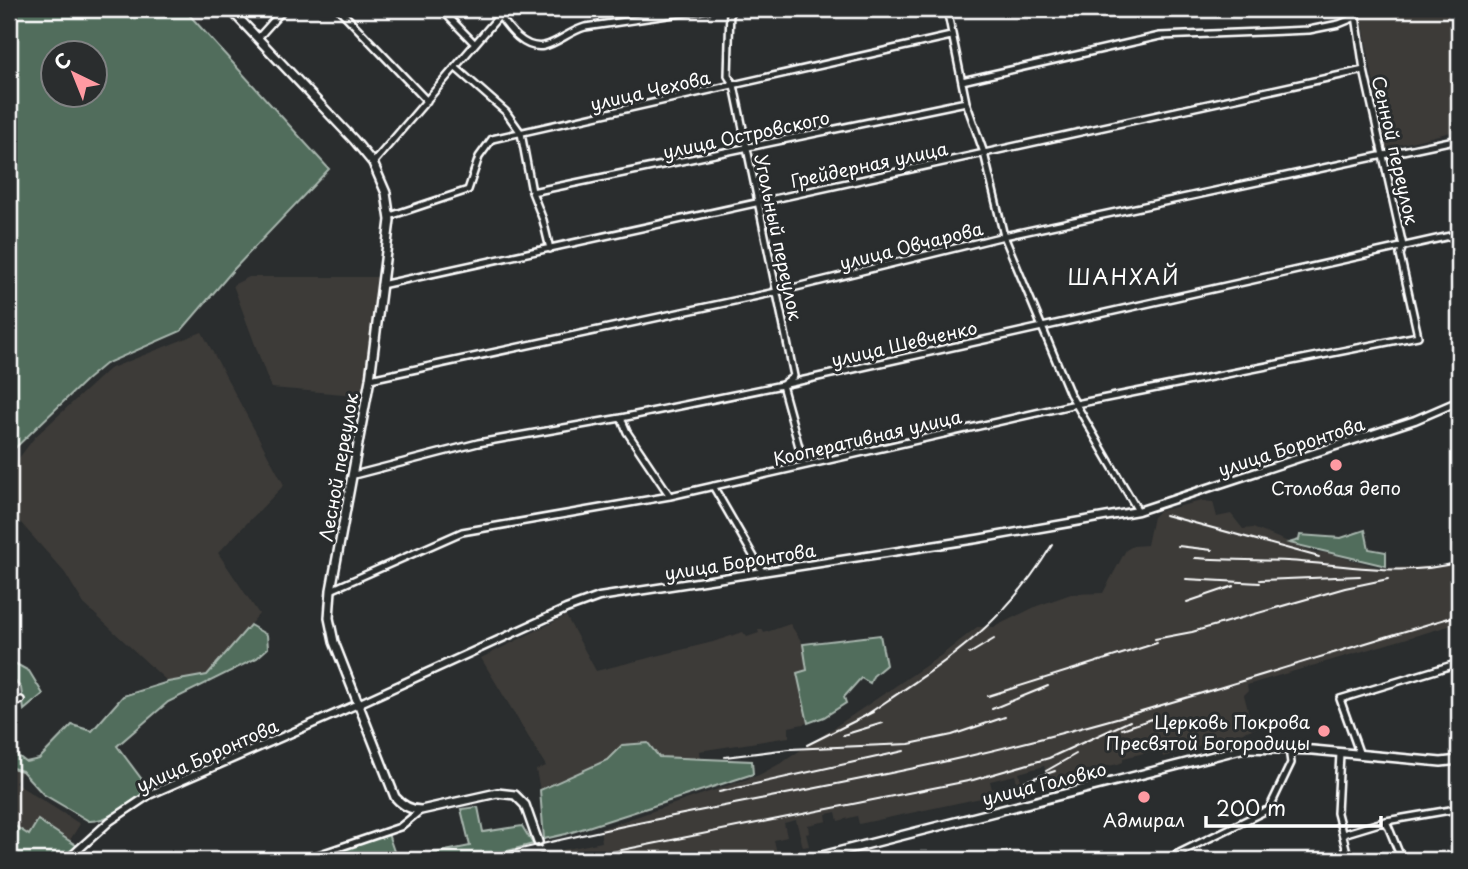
<svg xmlns="http://www.w3.org/2000/svg" width="1468" height="869" viewBox="0 0 1468 869" font-family="'Playpen Sans',sans-serif">
	<rect width="100%" height="100%" fill="#2a2d2e"/>
	<filter id="ink" filterUnits="userSpaceOnUse"><feTurbulence type="fractalNoise" baseFrequency=".0143" numOctaves="2"/><feDisplacementMap in="SourceGraphic" scale="14" xChannelSelector="R" yChannelSelector="G"/><feConvolveMatrix kernelMatrix="1 2 1 2 8 2 1 2 1" color-interpolation-filters="sRGB"/></filter>
	<g filter="url(#ink)">
		<path fill="#3d3b38" d="M1360,9H1459V130L1386,148Z
			M249,277H382L367,396L271,388L233,285Z
			M202,332L284,485L218,553L259,614L207,675L168,682L84,604L65,573L13,514L9,508V471L35,437L109,369Z
			M1202,501L1213,502L1217,517L1231,514L1243,529L1253,528L1313,552L1327,553L1381,568L1435,566L1438,567L1459,561V623L1247,685L1248,691L1244,695L1250,718L1254,720L1256,728L1163,757L1161,749L1123,758V762L1118,764L1063,775L1064,783L1050,787L1044,766L1019,773L1025,794L1020,795L1015,775L990,781L992,789L1007,785L1010,797L983,803L981,798L859,824L857,816L838,821L836,812L826,814L827,821L808,825L809,833L806,834L809,846L803,847L796,820L784,823L787,837L774,840L777,853L769,857L767,855L743,860H556L558,851L602,842L600,829L759,775L783,762L943,654L977,627H994L1037,606L1071,594L1103,593L1126,550L1133,546L1147,545L1153,517L1159,511Z
			M566,616L596,671L713,642L743,632L747,637L759,633L758,630L762,629L764,633L790,624L803,644L807,670L797,674L808,723L789,727V737L699,751L700,760L659,757L622,745L607,760L540,790L536,770L546,766L481,658Z
			M9,767L22,771L15,783L80,824L70,840L39,821L29,835L9,822Z"/>
		<path fill="#516d5c" stroke="#a8b6ae" stroke-width="2" fill-rule="evenodd" d="M9,9H184L329,169L234,269L181,331L105,364L86,380L9,454ZM94,52V94H52V52Z
			M1365,530L1369,549L1386,552V566L1289,543L1299,540L1300,535L1341,538Z
			M250,625L267,635L268,648L257,658L168,702L117,746L149,789C132,800 110,822 89,821L43,794L22,771L9,767V749L26,762L39,759L72,725L92,731L123,696L168,682L207,675Z
			M880,635L886,665L873,676L870,683L861,678L844,697L846,703L824,717L808,723L797,673L807,670L803,644Z
			M9,660L29,671L43,694L24,710L21,688L15,681L9,691Z
			M648,743L659,757L752,761L753,774L566,834L544,839L540,790L607,760L622,745Z
			M478,807L483,832L522,826L533,844L475,860H401L470,846L461,809Z
			M38,820L80,848L67,860H17L9,856V822L29,835Z
			M387,831L397,860H303Z"/>
		<g fill="none" stroke-linecap="round" stroke-linejoin="round">
			<path stroke="#3f4243" stroke-width="7" stroke-dasharray="7 3.5" stroke-linecap="butt" d="M538,842L542,859"/>
			<g stroke="#fff" stroke-width="10">
				<path id="minor" d="M339,9L427,101
					M441,9L475,44
					M730,9L728,76L734,85L794,376L782,385L804,465
					M947,9L966,102L984,153L1004,236L1070,394L1138,511
					M499,15C509,29 524,50 544,46C558,43 570,31 585,27L709,9
					M258,38L284,9
					M456,68L506,112L521,133L532,192L543,220L550,249
					M962,81L1160,36L1309,30L1339,24L1356,17
					M373,163L505,9
					M532,192L966,102
					M390,216L468,190L479,157L492,139L951,36
					M381,285L1364,70
					M370,379L776,292L1004,236L1459,139
					M621,418L627,432L670,496
					M354,475L478,443L621,418L782,385L1459,234
					M713,486L762,571
					M331,590L462,532L670,496L1076,404L1418,336L1400,255L1403,246L1364,70L1355,9
					M9,707L21,700
					M1340,753L1337,813L1349,860
					M1360,755L1340,699L1459,663
					M1386,821L1402,860
					M1343,834L1386,821L1456,809L1459,799
					M303,860L400,827L421,810
					M1165,860L1269,809L1291,763L1289,749"/>
			</g>
			<g stroke="#fff" stroke-width="11">
				<path id="tertiary" d="M67,860L110,821L149,795L358,704L566,609L599,597L977,539L1138,511L1415,420L1459,401"/>
			</g>
			<g stroke="#fff" stroke-width="12">
				<path id="secondary" d="M230,9L354,140L373,163L386,193L390,220L370,379L331,590L329,618L334,642L395,797C402,805 410,810 421,810L497,793L515,795L525,805L538,842
					M542,859L543,860
					M806,860L1245,748L1313,750L1441,762L1459,760"/>
			</g>
			<use href="#minor" stroke="#2a2d2e" stroke-width="5"/>
			<use href="#tertiary" stroke="#2a2d2e" stroke-width="6"/>
			<use href="#secondary" stroke="#2a2d2e" stroke-width="7"/>
			<path stroke="#fff" stroke-width="2" d="M1165,515L1319,557
				M1178,546L1212,550
				M1195,558C1225,560 1256,560 1287,561C1344,564 1403,578 1459,562
				M1186,579L1260,583
				M1260,580L1360,576
				M1187,602L1234,586
				M1155,639L1192,632L1345,588L1388,579
				M969,654L994,639
				M988,696L1157,643
				M992,709L1048,686
				M866,715C945,662 1001,629 1052,545
				M1122,729L1152,719
				M843,735L883,723
				M807,745L873,712
				M725,757L789,749L909,744L952,735L1005,717
				M1046,771L1076,754
				M1025,781L1055,771
				M719,792L904,751
				M477,860C638,818 803,794 965,757C1132,719 1295,663 1459,615
				M572,860L973,780L1049,758L1130,721"/>
		</g>
	</g>
	<g fill="#ff9aa2" stroke="#2a2d2e" stroke-width="2.5">
		<circle cx="1336" cy="465" r="7"/>
		<circle cx="1324" cy="731" r="7"/>
		<circle cx="1144" cy="797" r="7"/>
	</g>
	<g text-anchor="middle" dominant-baseline="central" stroke-width="6" stroke-linejoin="round" paint-order="stroke">
		<g font-size="18" fill="#fff" stroke="#2a2d2e">
			<text transform="translate(650 90) rotate(-13)">улица Чехова</text>
			<text transform="translate(746 134) rotate(-12)">улица Островского</text>
			<text transform="translate(1396 150) rotate(77)">Сенной переулок</text>
			<text transform="translate(869 164) rotate(-12)">Грейдерная улица</text>
			<text transform="translate(779 237) rotate(78)">Угольный переулок</text>
			<text transform="translate(911 245) rotate(-14)">улица Овчарова</text>
			<text transform="translate(904 343) rotate(-13)">улица Шевченко</text>
			<text transform="translate(867 437) rotate(-13)">Кооперативная улица</text>
			<text transform="translate(1291 446) rotate(-18)">улица Боронтова</text>
			<text transform="translate(338 467) rotate(-80)">Лесной переулок</text>
			<text transform="translate(740 561) rotate(-9)">улица Боронтова</text>
			<text transform="translate(207 755) rotate(-24)">улица Боронтова</text>
			<text transform="translate(1044 783) rotate(-14)">улица Головко</text>
		</g>
		<g font-size="18" fill="#fff" stroke="#2a2d2e">
			<text x="1336" y="487">Столовая депо</text>
			<text x="1310" y="721" text-anchor="end">Церковь Покрова<tspan x="1310" dy="21">Пресвятой Богородицы</tspan></text>
			<text x="1144" y="819">Адмирал</text>
		</g>
		<g font-size="21" letter-spacing="2" fill="#fff" stroke="#2a2d2e">
			<text x="1124" y="276">ШАНХАЙ</text>
		</g>
	</g>
	<rect width="1468" height="869" fill="none" stroke="#2a2d2e" stroke-width="35"/>
	<rect x="18" y="18" width="1433" height="834" fill="none" stroke="#fff" stroke-width="2.5" filter="url(#ink)"/>
	<g transform="translate(74 74) rotate(317)"><circle r="33" fill="#2a2d2e" stroke="#7f8182" stroke-width="2"/>
	<path d="M0-5L12 26L0 18L-12 26Z" fill="#ff9aa2"/>
	<text y="-10" font-size="19" font-weight="bold" text-anchor="middle" fill="#ffffff">С</text>
	</g>
	<path d="M1206 816v10h175v-10" fill="none" stroke="#ffffff" stroke-width="3.5"/>
	<text x="1216" y="816" font-size="21" fill="#ffffff" stroke="#2a2d2e" stroke-width="5" paint-order="stroke">200 m</text>
</svg>
